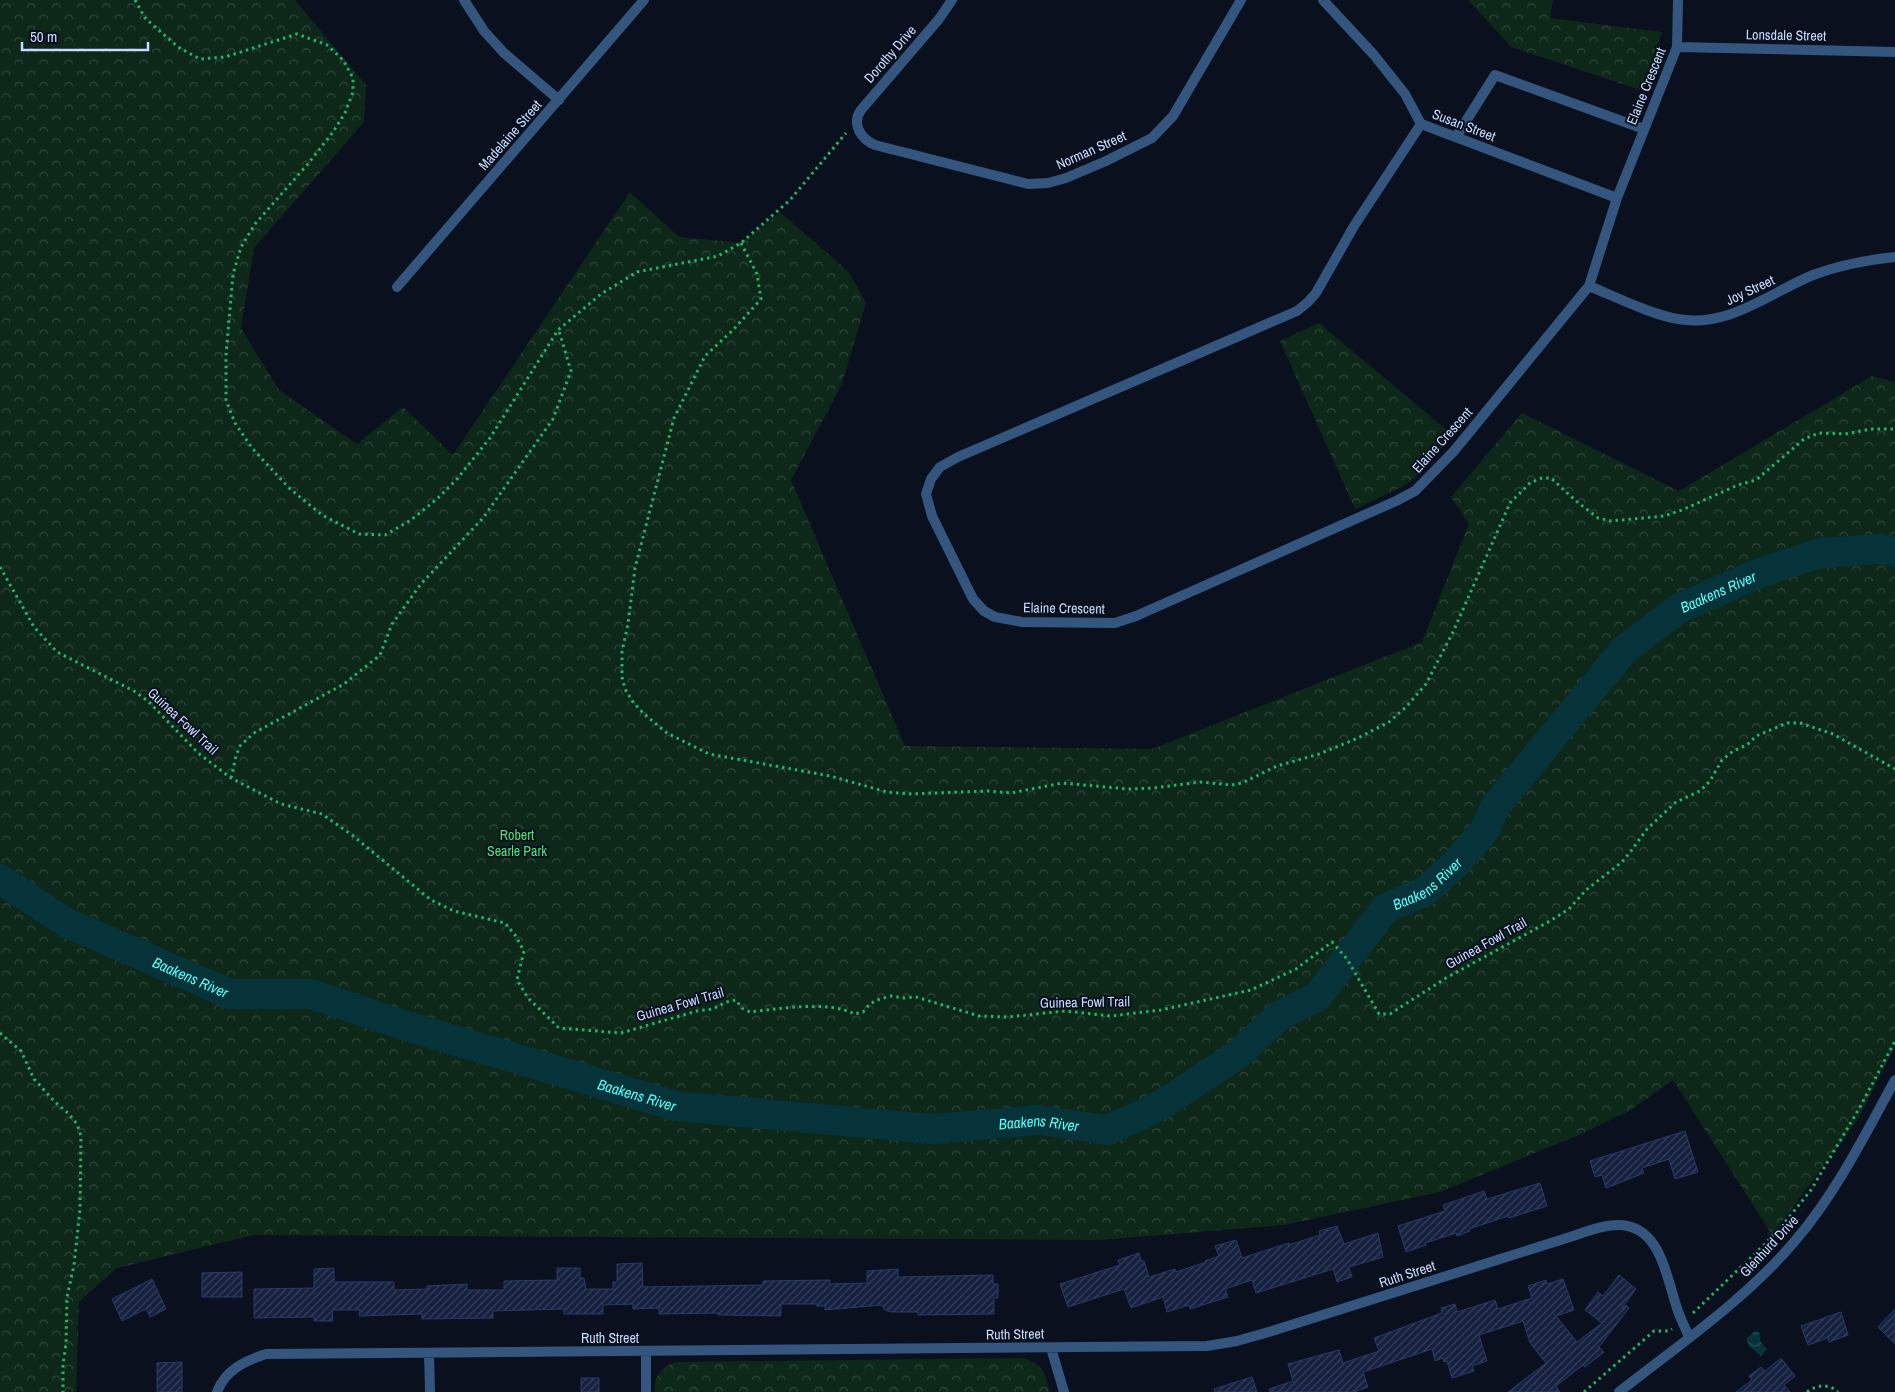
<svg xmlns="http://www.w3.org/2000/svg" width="1895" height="1392" viewBox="0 0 1895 1392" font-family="'Archivo Narrow',sans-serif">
	<defs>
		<pattern id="park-crowns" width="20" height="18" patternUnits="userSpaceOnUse" patternTransform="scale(1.25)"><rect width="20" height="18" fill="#0d2719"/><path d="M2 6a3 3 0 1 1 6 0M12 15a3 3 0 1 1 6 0" fill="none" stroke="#2f463c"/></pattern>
		<pattern id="water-waves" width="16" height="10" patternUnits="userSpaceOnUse" patternTransform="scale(1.25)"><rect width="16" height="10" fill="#06323a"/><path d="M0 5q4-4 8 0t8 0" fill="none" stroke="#294f58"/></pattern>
		<pattern id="building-hatch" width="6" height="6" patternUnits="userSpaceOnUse" patternTransform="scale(1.25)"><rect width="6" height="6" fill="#15213f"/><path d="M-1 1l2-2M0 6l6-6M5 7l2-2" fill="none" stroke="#36415c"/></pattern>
	</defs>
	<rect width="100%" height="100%" fill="#0a101d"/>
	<path fill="url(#park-crowns)" d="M0,0H295L366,85L364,122L254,248L241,328L279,390L357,444L403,407L453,455L630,192L679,237L741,243L780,212L849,272L866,303L841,386L791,480L905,746L1152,749L1422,642L1469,524L1451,497L1522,413L1679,491L1872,376L1895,382V1046L1857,1121L1772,1235L1673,1080L1629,1111L1579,1135L1440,1192L1284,1225L1102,1240L254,1235L117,1268L79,1302L76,1392H0Z
		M1468,0H1553L1550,18L1662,32L1643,91L1511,47Z
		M1319,323L1453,435L1415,478L1400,488L1355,509L1280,341Z
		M1024,1358C1045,1366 1044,1372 1050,1392H655C653,1376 662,1366 677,1362Z"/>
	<path fill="url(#water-waves)" d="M1755,1331L1760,1333V1341L1767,1349L1761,1356L1750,1347L1746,1339Z"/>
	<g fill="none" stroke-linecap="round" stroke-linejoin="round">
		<path stroke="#06323a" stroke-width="30" id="s1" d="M0,879L65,922L230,994H311L403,1025L676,1106L933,1129L1040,1120L1107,1130L1146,1113L1172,1098L1237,1055L1279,1016L1317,997L1386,908L1426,891L1456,863L1485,830L1494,808L1624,650L1678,609L1757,574L1820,553L1881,549L1895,552"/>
	</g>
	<path fill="url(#building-hatch)" stroke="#263a6c" d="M1685,1131L1698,1172L1675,1179L1669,1159L1642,1168L1644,1173L1606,1188L1602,1175L1595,1177L1590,1161Z
		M1540,1183L1547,1206L1509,1218L1508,1216L1469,1229L1470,1231L1457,1236L1456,1233L1425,1243L1426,1245L1406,1252L1398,1226L1445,1211L1443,1205L1484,1191L1487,1199Z
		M1337,1226L1344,1244L1378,1233L1383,1257L1349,1267L1352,1277L1337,1282L1333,1269L1256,1293L1252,1280L1225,1289L1228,1297L1190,1309L1189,1305L1167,1312L1163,1297L1131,1308L1124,1289L1068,1307L1060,1284L1120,1265L1118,1260L1139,1253L1141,1261H1144L1149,1277L1175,1269L1176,1272L1206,1262L1205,1261L1219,1256L1215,1246L1236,1240L1242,1258L1289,1243V1245L1320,1235L1319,1231Z
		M642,1263L643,1287L763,1285V1281L830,1280V1284L867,1283V1271L898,1269V1277L993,1275V1284H998V1298H994V1314L918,1315V1312H891L885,1310L882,1305L825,1310V1306H817V1304H781V1316L718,1315V1313L659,1314V1308L633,1309V1304L603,1305V1314H564V1309L493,1311V1318L422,1319V1314L359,1316L360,1310H332L333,1321H314V1317L254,1318V1289L314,1288V1269L334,1268V1282H394V1290L427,1289V1286L467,1284V1290H504V1281L557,1280V1268H580V1278H584L586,1289H613V1282H617V1264Z
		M242,1272V1297H202V1273Z
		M1619,1275L1636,1289L1621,1309L1626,1305L1629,1308L1599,1347L1604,1352L1585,1367L1583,1365L1556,1386L1560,1392H1508L1546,1363L1530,1343L1523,1321L1479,1335L1487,1361L1472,1366L1474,1371L1452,1378L1447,1361L1444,1362L1443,1358L1435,1361L1432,1349L1363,1372L1368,1387L1354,1392H1270L1269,1389L1293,1381L1288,1364L1339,1350L1343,1363L1379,1351L1374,1338L1442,1313L1441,1308L1455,1304L1457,1312L1495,1300L1498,1309L1532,1298L1528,1286L1546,1280L1547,1284L1563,1279L1574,1310L1556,1316L1577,1342L1602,1323L1585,1310L1598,1292L1603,1296Z
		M152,1279L166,1309L150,1317L146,1309L122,1321L112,1299Z
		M1895,1309V1344L1878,1327Z
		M1841,1312L1848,1335L1829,1342L1828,1338L1808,1345L1801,1326Z
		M1781,1358L1795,1376L1784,1385L1790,1392H1736L1752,1380L1749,1376L1761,1367L1765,1371Z
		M182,1362V1392H157V1363Z
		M1252,1377L1257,1392H1215L1214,1389Z
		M581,1378H599V1392H581Z"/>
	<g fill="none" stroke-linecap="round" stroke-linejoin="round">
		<path stroke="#26b366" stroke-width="3" stroke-dasharray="2.5 4" stroke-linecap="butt" d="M135,0L145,18L178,47L200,59L225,57L297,34L327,45L343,60L353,78V92L345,113L333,132L307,165L255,224L241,247L233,274L226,355V400L235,423L252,448L289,488L322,515L359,534L385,535L411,520L437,499L457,479L490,438L558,330L601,294L637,272L718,256L741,243L790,200L846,133
			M741,243L757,274L761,299L733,330L705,356L674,418L635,568L628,624L622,652V677L625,689L633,702L644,714L667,733L709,754L830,776L887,792L912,794L988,791L1011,793L1062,783L1128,789L1154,788L1200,782L1232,785L1242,783L1277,766L1319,754L1358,738L1389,722L1406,707L1426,684L1453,632L1510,503L1530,483L1542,478H1551L1576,501L1598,518L1611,521L1664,516L1682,510L1738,485L1756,480L1804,439L1819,433L1845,434L1871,429H1895
			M0,567L34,627L57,652L134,691L149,702L198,753L231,778L281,804L322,814L352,835L431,900L454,911L505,923L515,935L524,951L517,980L528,998L559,1028L621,1033L697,1011L713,1009L726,1002L736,1000L742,1008L750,1012C777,1009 830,1000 854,1014L863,1012L870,1004L877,1000L891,996L904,998L916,997L979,1016L1008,1017L1065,1011L1111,1016L1161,1010L1251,990L1296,969L1332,942L1347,959L1379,1014H1390L1446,978L1550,921L1569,909L1586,890L1622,862L1631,851L1647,829L1676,802L1700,791L1710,781L1722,760L1733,751L1747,745L1756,736L1787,723H1800L1833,734L1895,769
			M231,778L236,756L240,746L254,733L344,684L380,655L392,624L421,584L483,518L553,419L571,371L559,331
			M0,1033L21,1051L34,1079L55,1102L69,1114L77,1124L81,1136L80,1209L74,1265L67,1297L66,1344L63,1364V1392
			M1693,1313L1765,1244L1786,1221L1811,1190L1860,1107L1895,1041
			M1584,1392L1654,1331H1669L1672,1329
			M1807,1392C1817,1385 1828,1383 1838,1392"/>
		<path stroke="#33557e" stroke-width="10" d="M464,0L484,31L504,53L559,100
			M952,0L939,19L861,110C851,124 861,139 875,145L1028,184L1048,183L1066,178L1106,161L1152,138L1173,116L1241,0
			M1323,0L1374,55L1405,94L1421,124L1617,198
			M1677,47L1895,52
			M1421,124L1354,226L1316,293L1308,302L1297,311L958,457L940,467L931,479L926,494L932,516L973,599L984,611L995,617L1022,622L1115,623L1136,616L1396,501L1415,491L1454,451L1589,286L1617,198L1677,47L1678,0
			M1456,137L1495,75L1644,129
			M1589,286C1614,296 1652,315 1678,319C1729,328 1769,293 1813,275C1840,265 1866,260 1895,257
			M397,287L644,0
			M1051,1348L1064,1392
			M646,1352V1392
			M429,1354L430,1392
			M217,1392C225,1370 245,1361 266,1354L1207,1346L1237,1341L1272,1331L1570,1237C1585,1232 1602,1225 1618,1225C1660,1225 1666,1275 1676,1305C1679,1316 1685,1327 1689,1337"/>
		<path stroke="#33557e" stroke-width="10" d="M1619,1392C1679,1345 1745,1300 1795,1241C1836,1193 1865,1135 1895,1080"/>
	</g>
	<g text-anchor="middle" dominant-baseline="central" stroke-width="4" stroke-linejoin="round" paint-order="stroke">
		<g font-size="14" fill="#c6dbff" stroke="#0a101d">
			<text transform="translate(1786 35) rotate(1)">Lonsdale Street</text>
			<text transform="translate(890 54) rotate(-49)">Dorothy Drive</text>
			<text transform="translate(1646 86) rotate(-68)">Elaine Crescent</text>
			<text transform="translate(1464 125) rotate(21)">Susan Street</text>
			<text transform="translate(510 135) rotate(-49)">Madelaine Street</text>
			<text transform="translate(1091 150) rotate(-24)">Norman Street</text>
			<text transform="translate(1750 290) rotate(-25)">Joy Street</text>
			<text transform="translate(1442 440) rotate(-48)">Elaine Crescent</text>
			<text transform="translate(1064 608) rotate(1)">Elaine Crescent</text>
			<text transform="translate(183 721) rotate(43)">Guinea Fowl Trail</text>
			<text transform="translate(1486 943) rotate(-29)">Guinea Fowl Trail</text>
			<text transform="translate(1085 1002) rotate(-1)">Guinea Fowl Trail</text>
			<text transform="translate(680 1004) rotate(-16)">Guinea Fowl Trail</text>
			<text transform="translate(1769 1246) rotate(-47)">Glenhurd Drive</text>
			<text transform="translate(1407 1274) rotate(-18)">Ruth Street</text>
			<text transform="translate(1015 1334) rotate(-1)">Ruth Street</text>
			<text x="610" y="1338">Ruth Street</text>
		</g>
		<g font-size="14" fill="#4de475" stroke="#0a101d">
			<text x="517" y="835">Robert<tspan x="517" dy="16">Searle Park</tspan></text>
		</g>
		<g font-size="15" font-style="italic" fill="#54fffb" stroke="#0a101d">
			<text stroke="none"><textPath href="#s1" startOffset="1985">Baakens River</textPath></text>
			<text stroke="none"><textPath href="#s1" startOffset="1565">Baakens River</textPath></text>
			<text stroke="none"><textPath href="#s1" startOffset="215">Baakens River</textPath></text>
			<text stroke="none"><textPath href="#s1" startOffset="680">Baakens River</textPath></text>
			<text stroke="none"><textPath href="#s1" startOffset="1085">Baakens River</textPath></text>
		</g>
	</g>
	<path d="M22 42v8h126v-8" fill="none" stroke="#c6dbff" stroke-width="2.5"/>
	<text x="30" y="42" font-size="15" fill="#c6dbff" stroke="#0a101d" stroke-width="4" paint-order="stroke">50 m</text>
</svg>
